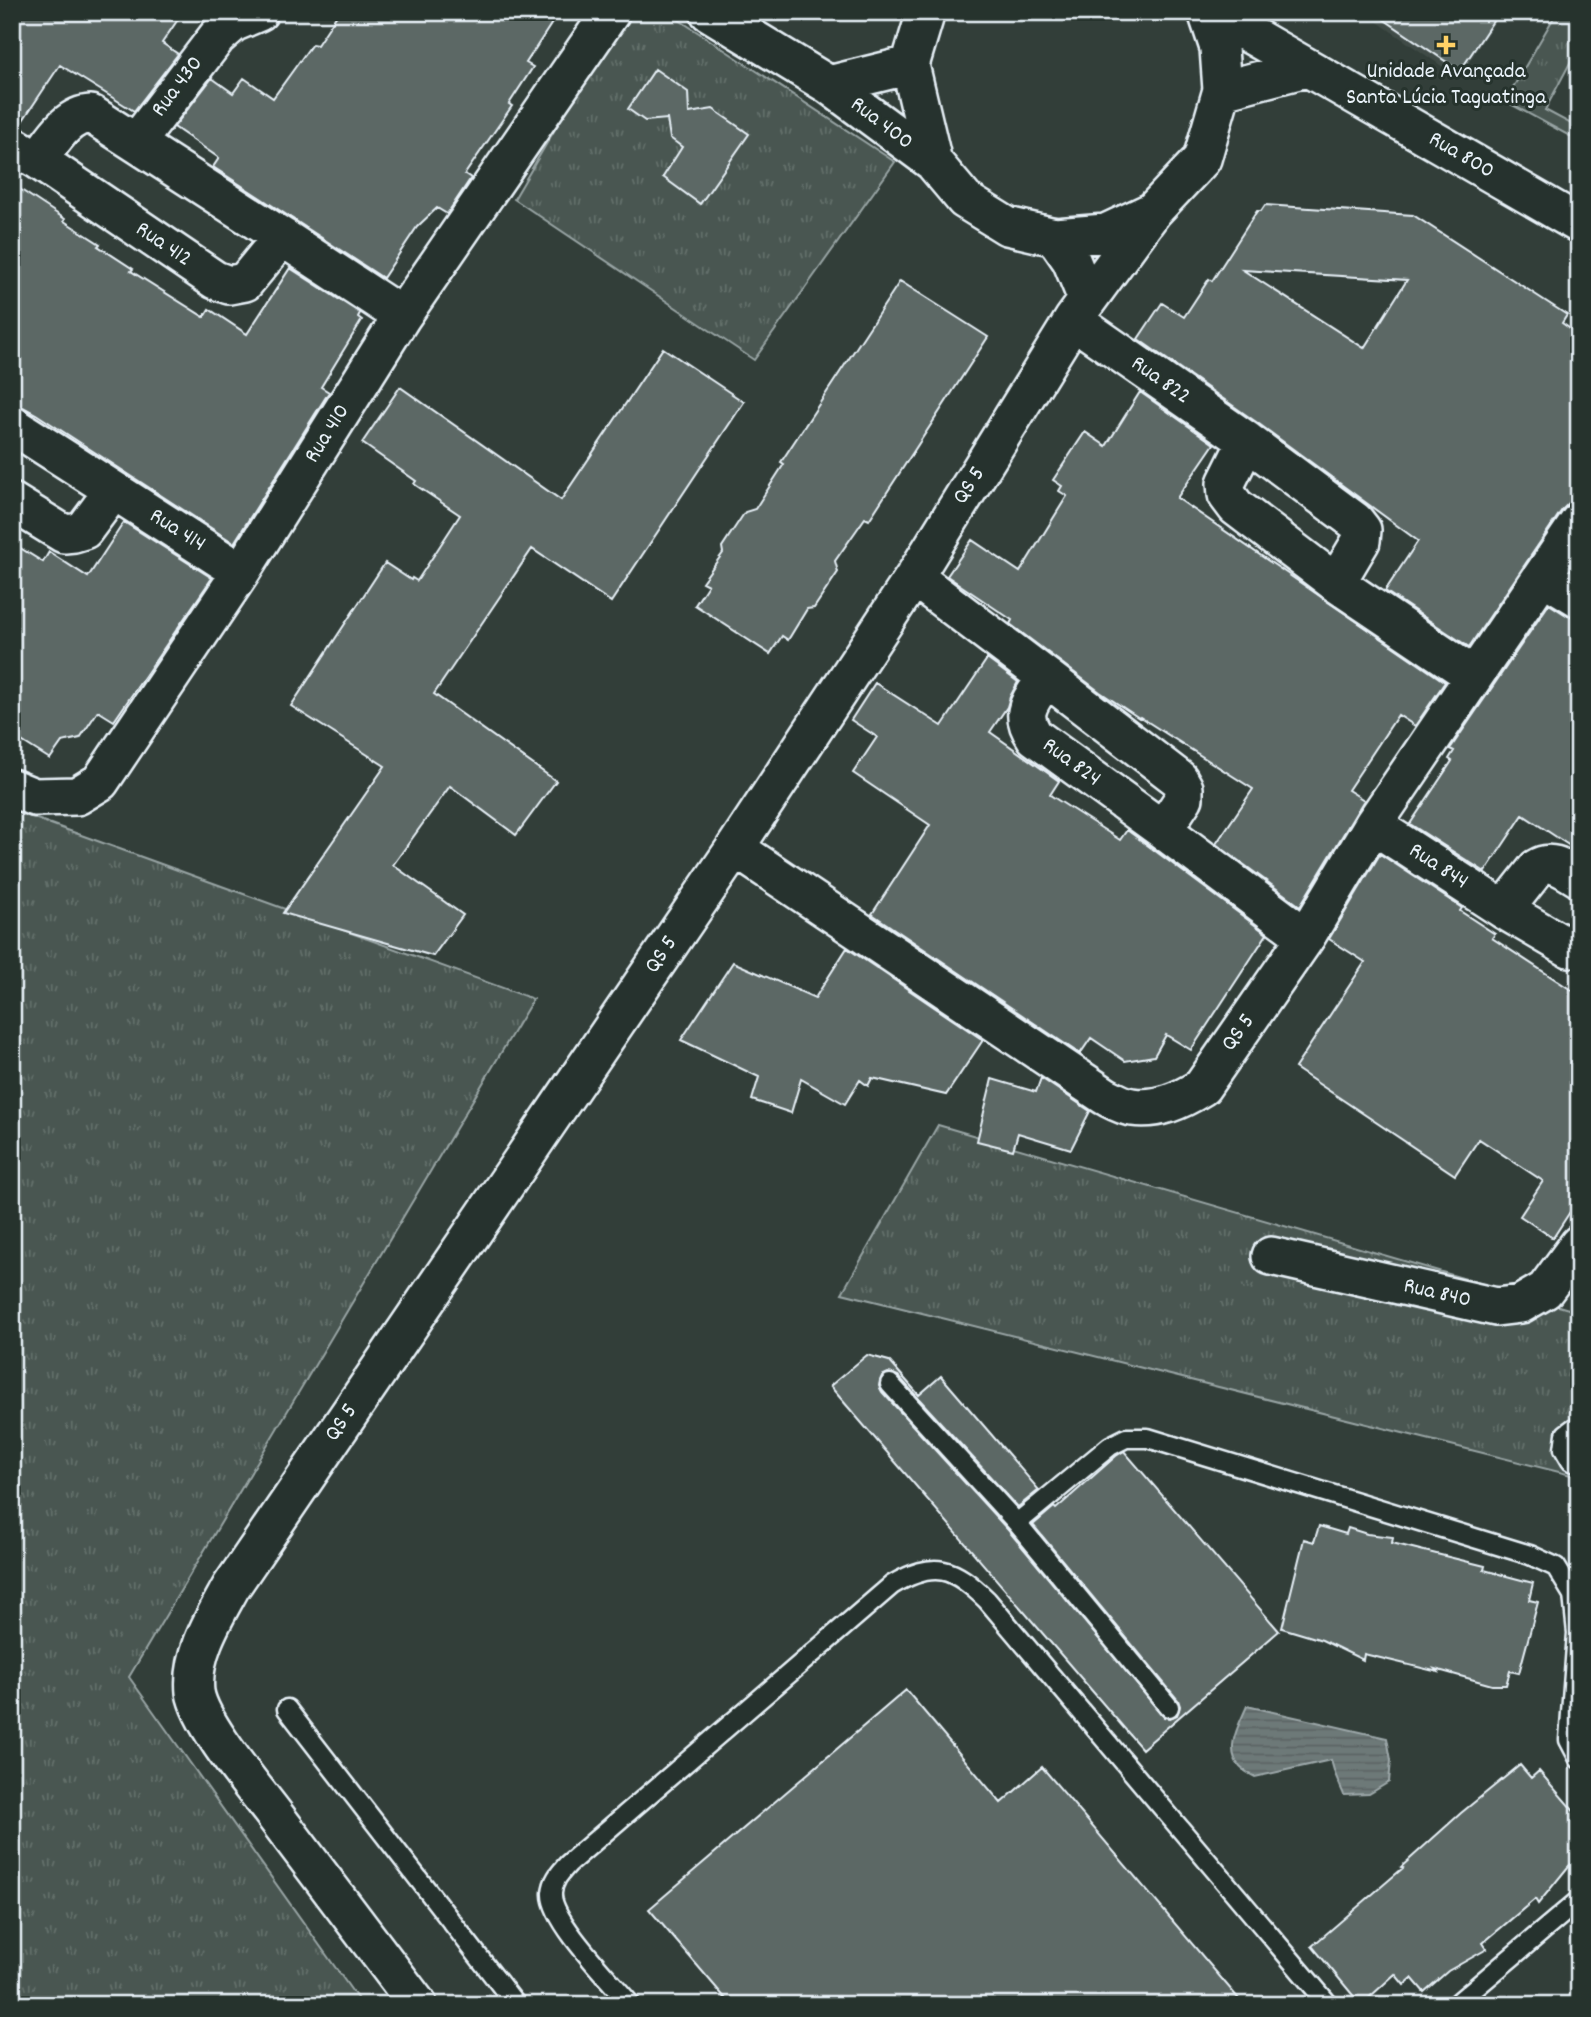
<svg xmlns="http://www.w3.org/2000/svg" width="1591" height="2017" viewBox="0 0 1591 2017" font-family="Dekko,sans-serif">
	<defs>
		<pattern id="grass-tufts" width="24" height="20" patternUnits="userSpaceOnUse" patternTransform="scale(1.75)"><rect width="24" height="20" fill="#495651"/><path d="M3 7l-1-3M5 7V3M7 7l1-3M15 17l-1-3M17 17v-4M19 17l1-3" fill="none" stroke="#636f6b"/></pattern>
		<pattern id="water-rules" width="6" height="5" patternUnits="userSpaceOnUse" patternTransform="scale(1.75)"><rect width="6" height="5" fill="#6d7978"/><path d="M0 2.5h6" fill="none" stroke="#5b6363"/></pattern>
	</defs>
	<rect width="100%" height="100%" fill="#323e39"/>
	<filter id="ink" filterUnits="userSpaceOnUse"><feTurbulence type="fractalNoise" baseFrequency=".0143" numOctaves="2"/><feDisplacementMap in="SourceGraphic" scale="14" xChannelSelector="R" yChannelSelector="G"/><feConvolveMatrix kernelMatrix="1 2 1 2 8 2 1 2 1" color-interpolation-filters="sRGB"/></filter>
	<g filter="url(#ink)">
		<path fill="#3f4b46" d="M1363,12H1501L1459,78Z"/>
		<path fill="url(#grass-tufts)" stroke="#98a4a4" stroke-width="2" d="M624,12H667L895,162L754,360L514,199Z
			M1557,12H1579V46L1545,110L1579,128V141L1505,101Z
			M12,810L533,999L129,1677L362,2005H12Z
			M938,1125L1579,1312V1477L842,1293Z"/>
		<path fill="url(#water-rules)" stroke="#9ea9ab" stroke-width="2" d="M1247,1706L1387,1738L1391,1760L1389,1782L1369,1794L1344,1795L1335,1774L1331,1760L1255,1777C1250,1774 1244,1771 1240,1767C1224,1749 1239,1725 1247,1706Z"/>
		<path fill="#5c6865" stroke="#e8f1f8" stroke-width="2" fill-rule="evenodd" d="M12,12H183L162,43L178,54L134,111L60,65L19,126L12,124Z
			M339,12H559L526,63L533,67L509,104L512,106L465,174L471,178L447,214L437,208L417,227L383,278L213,167L219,158L174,127L212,78L233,93L244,78L273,98L312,44L317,45Z
			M1373,12H1499L1460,71Z
			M655,69L688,92L689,113L713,109L749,134L700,204L663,177L682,147L670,138L667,119L645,121L628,109Z
			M12,184L65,219L64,221L100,244L98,246L133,269L131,271L204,317L209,309L247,334L290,268L360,313L358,317L362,320L321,387L329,392L234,543L36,414L23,407L12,404Z
			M1265,205L1413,215L1567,315L1562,323L1579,335V501L1569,503L1562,510L1469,647L1385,591L1418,541L1259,424L1138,339L1162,303L1184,317L1209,279L1212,281L1257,211H1261ZM1243,270L1407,280L1364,348Z
			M900,281L988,337L869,520L865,518L835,561L838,572L814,608L807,609L788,640L782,636L770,654L695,605L708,585L702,582L723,553L722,547L745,512L755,509L784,464L781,462Z
			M663,348L744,402L611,602L532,549L434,694L556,781L516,835L450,786L393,865L463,915L433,956L283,913L385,766L291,706L385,563L411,580L412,578L417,581L460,515L414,484L416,481L362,443L400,387L561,500Z
			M1140,392L1214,444L1177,498L1445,682L1415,726L1398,715L1348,790L1364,800L1300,906L1216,844L1253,789L1140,717L1139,718L1100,692L1010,624L1012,620L947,576L972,540L1020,572L1067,496L1059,491L1062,486L1053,480L1085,432L1106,446Z
			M124,522L212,578L114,721L98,711L80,738L62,742L50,759L12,735V543L43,562L49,552L88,577Z
			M1549,604L1568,616L1579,619V852L1523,815L1485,872L1410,824L1452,761L1449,759L1454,751L1450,749Z
			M987,659L1018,682L1010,697L1007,707L990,732L1059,781L1050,795L1120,840L1127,830L1267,934L1191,1050L1166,1035L1154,1056L1125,1061L1091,1038L1080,1054L872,914L930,825L853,773L877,737L851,720L875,683L942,726Z
			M1380,854L1462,908L1460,911L1495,934L1492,938L1579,995V1198L1553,1238L1520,1216L1543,1181L1479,1139L1455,1175L1295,1068L1365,962L1329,939Z
			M847,948L983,1040L946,1095L872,1078L868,1086L860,1080L845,1104L801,1079L791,1113L752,1100L759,1077L681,1040L733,962L815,998Z
			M1041,1078L1090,1111L1071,1149L1018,1133L1013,1150L977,1141L992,1079L1036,1092Z
			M867,1355L889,1361L919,1395L941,1376L1039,1490L1018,1507L898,1376L888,1373L882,1376L879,1386L882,1392L1008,1530L1164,1717L1170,1718L1177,1715L1180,1706L1178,1700L1033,1525L1054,1507L1056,1509L1116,1456L1124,1451L1279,1631L1142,1749L830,1386Z
			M1319,1526L1346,1534L1348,1528L1367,1534L1393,1537L1392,1543L1485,1566L1484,1570L1533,1583L1529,1600L1538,1602L1519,1673L1510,1671L1506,1685H1492L1435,1669L1438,1672L1364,1654L1363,1660L1322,1640L1282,1628L1304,1539L1314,1542Z
			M906,1690L1001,1803L1042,1767L1244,2005H731L649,1909Z
			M1520,1765L1531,1778L1539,1771L1579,1817V1857L1568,1867L1538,1904L1535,1899L1483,1943L1487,1949L1448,1971L1424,1992L1412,1978L1404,1985L1395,1974L1361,2005L1312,1946L1403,1868L1401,1867L1461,1813Z"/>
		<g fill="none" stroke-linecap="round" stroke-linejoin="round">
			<g stroke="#e8f1f8" stroke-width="23">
				<path id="lane" d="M890,1384L1017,1523
					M1579,1428H1574L1566,1434L1564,1449L1571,1461L1579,1464
					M1579,1633H1577L1569,1740L1579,1759
					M1169,1707L1017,1523L1110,1446L1126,1438H1148L1530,1555L1556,1567L1573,1595L1577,1633
					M287,1709L516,2005
					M631,2005C612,1982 550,1920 552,1893C553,1880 560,1873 568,1864L892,1585C935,1560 953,1567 987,1600L1329,2005
					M1455,2005L1579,1900"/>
			</g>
			<g stroke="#e8f1f8" stroke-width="42">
				<path id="street" d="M709,12L829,85L933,162
					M926,12L910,65L933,162L965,200L1007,226L1055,237L1106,233L1153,211L1202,159L1222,90L1219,48L1207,12
					M1211,12L1579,224
					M829,85L910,65
					M1222,90L1306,68
					M136,143L217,37L233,23L259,12
					M12,145L38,160L215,280L229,285L245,282L282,237L402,316
					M38,160C52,142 66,115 91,114L282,237
					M1055,237L1071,260L1087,299
					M1073,320L1247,441L1226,483L1227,495L1236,507L1336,583L1474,676
					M12,425L241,572
					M1247,441L1355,521L1362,530L1361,541L1336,583
					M12,502L64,534L74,533L84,530L113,491
					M1543,576L1579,598
					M914,577L1046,677C1032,701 1017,711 1035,737L1163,830L1306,937
					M1046,677L1179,779L1184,788V798L1163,830
					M12,788L34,797L77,796L100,782L241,572L402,316L611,12
					M1373,825L1504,910L1537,868C1552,858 1565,870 1579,878
					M735,848L1105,1096C1113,1100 1123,1106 1132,1107C1158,1111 1181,1100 1202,1087L1306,937L1373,825L1579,522
					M1504,910L1569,948H1579
					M1271,1256L1496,1307L1521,1304L1545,1290L1579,1244
					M418,2005C371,1942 323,1880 276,1817C255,1789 200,1724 195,1692C191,1654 214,1618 231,1587L735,848L914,577L1073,320L1153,211"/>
			</g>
			<use href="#lane" stroke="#26332d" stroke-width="18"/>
			<use href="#street" stroke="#26332d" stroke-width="37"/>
		</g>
	</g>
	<path fill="#ffd166" stroke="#26332d" stroke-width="2.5" d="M1442.5 34.5h7v7h7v7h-7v7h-7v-7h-7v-7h7z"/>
	<g text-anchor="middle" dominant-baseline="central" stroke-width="6" stroke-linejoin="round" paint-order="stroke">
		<g font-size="23" fill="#e8f1f8" stroke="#26332d">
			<text x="1446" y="72">Unidade Avançada<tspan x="1446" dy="26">Santa Lúcia Taguatinga</tspan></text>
		</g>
		<g font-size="23" fill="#e8f1f8" stroke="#26332d">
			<text transform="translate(178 87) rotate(-53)">Rua 430</text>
			<text transform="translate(881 124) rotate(37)">Rua 400</text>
			<text transform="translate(1461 156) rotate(30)">Rua 800</text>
			<text transform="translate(163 245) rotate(34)">Rua 412</text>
			<text transform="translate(1160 381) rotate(35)">Rua 822</text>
			<text transform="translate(328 434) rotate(-58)">Rua 410</text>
			<text transform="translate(970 486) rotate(-58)">QS 5</text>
			<text transform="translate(177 531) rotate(32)">Rua 414</text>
			<text transform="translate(1071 763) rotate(36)">Rua 824</text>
			<text transform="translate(1438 867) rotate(33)">Rua 844</text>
			<text transform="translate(662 955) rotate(-56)">QS 5</text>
			<text transform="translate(1239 1033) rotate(-55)">QS 5</text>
			<text transform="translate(1437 1294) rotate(13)">Rua 840</text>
			<text transform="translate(342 1423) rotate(-56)">QS 5</text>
		</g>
	</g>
	<rect width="1591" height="2017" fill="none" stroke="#26332d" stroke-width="42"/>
	<rect x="21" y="21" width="1549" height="1975" fill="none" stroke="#e8f1f8" stroke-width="2.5" filter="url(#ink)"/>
</svg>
